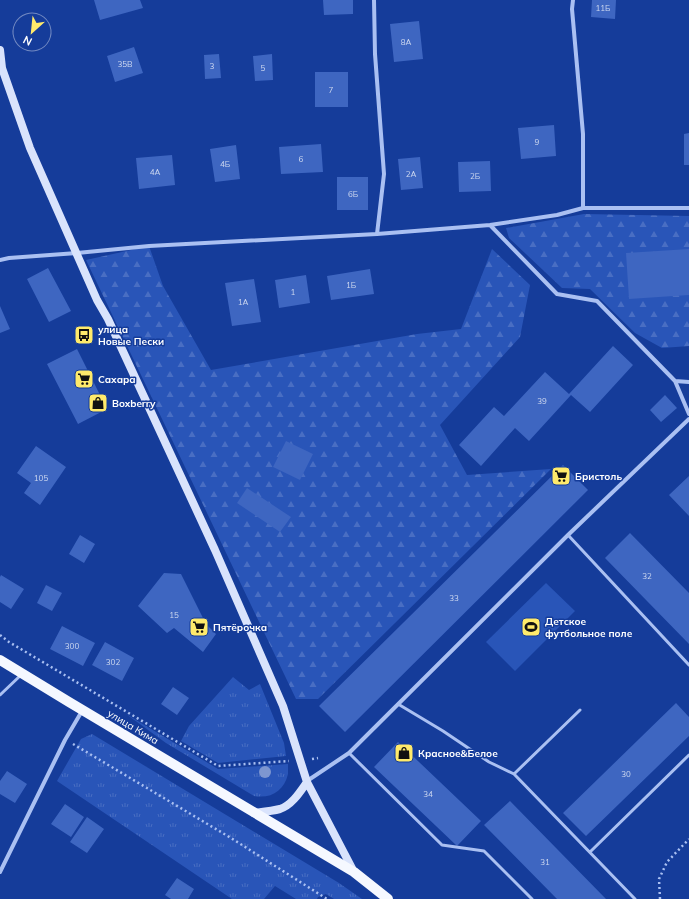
<svg xmlns="http://www.w3.org/2000/svg" width="689" height="899" viewBox="0 0 689 899" font-family="Mulish,sans-serif">
	<defs>
		<pattern id="grass-tufts" width="24" height="20" patternUnits="userSpaceOnUse"><rect width="24" height="20" fill="#2955b8"/><path d="M3 7l-1-3M5 7V3M7 7l1-3M15 17l-1-3M17 17v-4M19 17l1-3" fill="none" stroke="#496ec3"/></pattern>
		<pattern id="forest-firs" width="22" height="20" patternUnits="userSpaceOnUse"><rect width="22" height="20" fill="#2955b8"/><path d="M5 1l3.5 6h-7zM16 11l3.5 6h-7z" fill="#496ec3"/></pattern>
	</defs>
	<rect width="100%" height="100%" fill="#153c9a"/>
	<path fill="url(#grass-tufts)" d="M233,677L249,690L260,684L284,743L286,756L218,763L181,741L189,726Z
		M126,714L218,769L288,764C288,767 288,771 288,774C284,791 271,799 254,796L166,743Z
		M92,734L339,883L362,899H334L326,894L318,897L317,899H296L275,886L264,899H232L57,781L81,739Z"/>
	<path fill="url(#forest-firs)" d="M584,214L689,216V346L662,348L635,333L590,289L562,288L509,238L506,228Z
		M149,246L163,286L211,370L417,334L461,329L492,249L530,285L520,337L440,425L467,475L551,469L318,699H296L86,260Z"/>
	<path fill="#2955b8" d="M546,583L575,611L515,671L486,642Z"/>
	<path fill="#3e66c1" d="M94,0H140L143,8L100,20Z
		M323,0H353V14L324,15Z
		M592,0H616L615,19L591,17Z
		M419,21L423,59L394,62L390,24Z
		M134,47L143,73L115,82L107,56Z
		M219,54L221,78L205,79L204,55Z
		M272,54L273,80L255,81L253,56Z
		M315,72H348V107H315Z
		M554,125L556,156L521,159L518,128Z
		M689,133V165H684V134Z
		M321,144L323,172L281,174L279,147Z
		M236,145L240,179L215,182L210,149Z
		M172,155L175,185L139,189L136,158Z
		M420,157L423,188L401,190L398,159Z
		M490,161L491,191L459,192L458,162Z
		M337,177H368V210H337Z
		M689,249V295L629,299L626,253Z
		M48,268L71,311L49,322L27,279Z
		M370,269L374,294L331,300L327,276Z
		M306,275L310,303L279,308L275,280Z
		M254,279L261,322L232,326L225,283Z
		M0,306L10,329L0,333Z
		M613,346L633,365L590,412L571,395L529,441L515,428L481,466L459,445L494,407L504,416L545,372L569,394Z
		M77,349L107,409L78,424L47,364Z
		M665,395L677,408L661,422L650,410Z
		M286,441L313,454L300,480L273,467Z
		M36,446L66,467L40,505L24,493L31,483L17,473Z
		M563,465L588,490L345,732L319,706Z
		M689,476V516L669,495Z
		M247,488L291,517L280,532L237,503Z
		M630,533L689,593V644L605,558Z
		M80,535L95,544L84,563L69,554Z
		M164,573L181,574L206,624L216,634L203,652L174,628L167,633L138,606Z
		M1,575L24,589L11,609L0,602V577Z
		M46,585L62,593L52,611L37,603Z
		M62,626L95,643L83,666L50,649Z
		M105,642L134,658L122,681L92,665Z
		M173,687L189,698L177,715L161,704Z
		M676,703L689,717V736L586,836L563,813Z
		M398,742L481,821L457,846L374,767Z
		M7,771L27,784L15,803L0,794V781Z
		M510,801L606,899H557L484,825Z
		M65,804L84,817L71,837L51,824Z
		M87,817L104,829L87,853L70,842Z
		M177,878L194,889L188,899H171L165,895Z"/>
	<g fill="none" stroke-linecap="round" stroke-linejoin="round">
		<path stroke="#aac0f2" stroke-width="2.5" stroke-dasharray="2 3" stroke-linecap="butt" d="M0,635L9,642L218,766L289,761
			M73,744L231,838L327,899
			M312,759L318,758
			M660,899L659,879L667,862L689,839"/>
		<path stroke="#aac0f2" stroke-width="3" d="M568,535L689,665
			M0,695L21,675
			M398,704L443,731L489,762L514,774
			M580,710L514,774L635,899
			M349,753L442,845L484,851L532,899
			M590,852L689,755"/>
		<path stroke="#aac0f2" stroke-width="4" d="M374,0L375,54L384,174L377,234
			M573,0L572,9L583,134V208
			M490,225L557,294L597,301L675,381
			M0,260L9,258L77,253L149,246L377,234L490,225L557,215L583,208H689
			M689,382L675,381L689,414
			M307,781L349,753L568,535L689,419
			M0,872L65,740L82,711"/>
		<path stroke="#d9e3fc" stroke-width="8" d="M0,50L2,68L30,148L97,300L108,319L215,550L283,706L307,782L354,872
			M254,813C262,812 272,811 280,809C292,805 300,792 307,782"/>
		<path stroke="#f5f8ff" stroke-width="10" d="M0,660L69,702L354,872L388,899"/>
	</g>
	<circle fill="#7d96d0" cx="265" cy="772" r="6"/>
	<defs>
		<g id="bus-square" transform="scale(1)"><rect x="-9" y="-9" width="18" height="18" rx="4" fill="#ffea6b" stroke="#153c9a"/><path d="M-5-6H5V4H4V6H2V4H-2V6H-4V4H-5ZM-3.5-4V0h7V-4ZM-3.5 1.2v1.5H-2V1.2ZM2 1.2v1.5H3.5V1.2Z" fill="#111"/></g>
		<g id="supermarket-square" transform="scale(1)"><rect x="-9" y="-9" width="18" height="18" rx="4" fill="#ffea6b" stroke="#153c9a"/><path d="M-6-5.5h2.5l.6 2H6L4.5 2H-2.5L-4.4-4H-6ZM-1.5 3.2a1.3 1.3 0 1 0 .1 0ZM3 3.2a1.3 1.3 0 1 0 .1 0Z" fill="#111"/></g>
		<g id="shop-square" transform="scale(1)"><rect x="-9" y="-9" width="18" height="18" rx="4" fill="#ffea6b" stroke="#153c9a"/><path d="M-5-2.5h2.3a2.7 3.5 0 0 1 5.4 0H5L5.5 6h-11ZM-1.5-2.5h3a1.5 2.3 0 0 0-3 0Z" fill="#111"/></g>
		<g id="stadium-square" transform="scale(1)"><rect x="-9" y="-9" width="18" height="18" rx="4" fill="#ffea6b" stroke="#153c9a"/><path d="M0-5a6.5 5 0 1 0 0 10a6.5 5 0 1 0 0-10ZM-3.5-1.8h7v3.6h-7Z" fill="#111"/></g>
	</defs>
	<g fill-rule="evenodd">
		<use href="#bus-square" x="84" y="335"/>
		<use href="#supermarket-square" x="84" y="379"/>
		<use href="#shop-square" x="98" y="403"/>
		<use href="#supermarket-square" x="561" y="476"/>
		<use href="#supermarket-square" x="199" y="627"/>
		<use href="#stadium-square" x="531" y="627"/>
		<use href="#shop-square" x="404" y="753"/>
	</g>
	<g text-anchor="middle" dominant-baseline="central" stroke-width="3" stroke-linejoin="round" paint-order="stroke">
		<g font-size="8" fill="#cfd9f0">
			<text x="603" y="8">11Б</text>
			<text x="406" y="42">8А</text>
			<text x="125" y="64">35В</text>
			<text x="212" y="66">3</text>
			<text x="263" y="68">5</text>
			<text x="331" y="90">7</text>
			<text x="537" y="142">9</text>
			<text x="301" y="159">6</text>
			<text x="225" y="164">4Б</text>
			<text x="155" y="172">4А</text>
			<text x="411" y="174">2А</text>
			<text x="475" y="176">2Б</text>
			<text x="353" y="194">6Б</text>
			<text x="351" y="285">1Б</text>
			<text x="293" y="292">1</text>
			<text x="243" y="302">1А</text>
			<text x="542" y="401">39</text>
			<text x="41" y="478">105</text>
			<text x="647" y="576">32</text>
			<text x="454" y="598">33</text>
			<text x="174" y="615">15</text>
			<text x="72" y="646">300</text>
			<text x="113" y="662">302</text>
			<text x="626" y="774">30</text>
			<text x="428" y="794">34</text>
			<text x="545" y="862">31</text>
		</g>
		<g font-size="10" font-weight="bold" fill="#fff" stroke="#153c9a" text-anchor="start">
			<text x="98" y="329">улица<tspan x="98" dy="12">Новые Пески</tspan></text>
			<text x="98" y="379">Сахара</text>
			<text x="112" y="403">Boxberry</text>
			<text x="575" y="476">Бристоль</text>
			<text x="545" y="621">Детское<tspan x="545" dy="12">футбольное поле</tspan></text>
			<text x="213" y="627">Пятёрочка</text>
			<text x="418" y="753">Красное&amp;Белое</text>
		</g>
		<g font-size="10" fill="#fff" stroke="#153c9a">
			<text transform="translate(133 727) rotate(31)">улица Кима</text>
		</g>
	</g>
	<g transform="translate(32 32) rotate(207)"><circle r="19" fill="#153c9a" stroke="#738ac2"/>
	<path d="M0-3L7 15L0 10L-7 15Z" fill="#ffea6b"/>
	<text y="-6" font-size="11" font-weight="bold" text-anchor="middle" fill="#ffffff">N</text>
	</g>
</svg>
